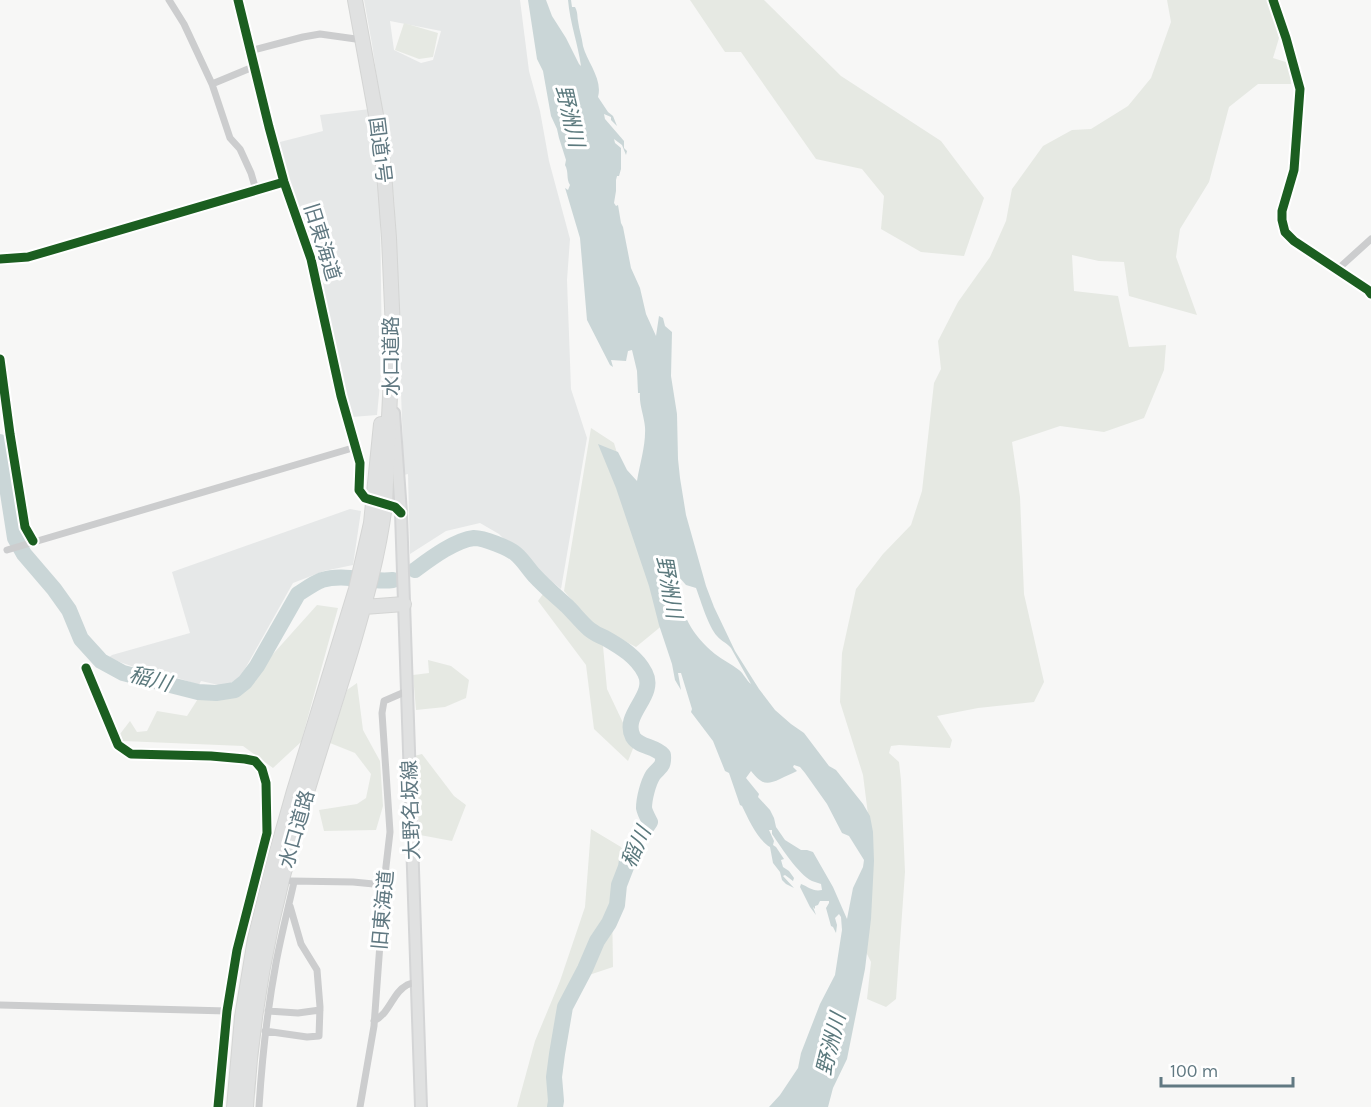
<svg xmlns="http://www.w3.org/2000/svg" width="1371" height="1107" viewBox="0 0 1371 1107" font-family="Karla,'Noto Sans JP',sans-serif">
	<rect width="100%" height="100%" fill="#f7f7f6"/>
	<path fill="#e6e8e8" fill-rule="evenodd" d="M364,0H520L529,71L540,111L549,161L570,239L567,280L571,389L587,438L561,589L521,556L499,534L480,523L446,531L410,554L408,474L404,475L401,392L398,276L394,198L372,44ZM390,21L441,31L433,60L421,63L394,50Z
		M370,109L380,201L382,363L377,415L352,417L343,395L315,255L276,143L323,131L320,115Z
		M350,509L361,511L353,565L324,571L293,583L241,676L233,682L223,686L201,681L199,685L172,676L171,678L154,674V671L143,670L108,658L112,655L190,633L172,572Z"/>
	<path fill="#e6e9e3" d="M690,0H764L841,76L941,141L984,198L964,256L921,252L881,229L884,196L862,169L816,159L741,52H725Z
		M1167,0H1269L1279,38L1273,58L1289,63L1291,84H1258L1229,107L1209,182L1180,229L1176,257L1197,315L1129,296L1124,262L1099,261L1072,255L1074,291L1118,296L1129,347L1166,345L1164,370L1144,418L1104,432L1060,426L1012,442L1020,497L1024,594L1044,682L1034,702L978,708L937,716L952,740L950,748L899,745L891,746L889,753L899,762L901,780L905,872L896,999L886,1007L867,999L871,962L861,942L871,838L863,775L840,702L842,653L856,589L883,554L911,525L922,491L934,383L941,369L938,341L958,302L990,257L1006,221L1012,189L1043,146L1072,130L1091,129L1128,106L1151,78L1171,22Z
		M404,23L438,33L433,57L419,59L395,50Z
		M591,428L614,443L644,542L664,624L636,647L593,624L564,591Z
		M543,594L603,646L607,689L634,746L628,761L594,729L586,665L538,601Z
		M317,605L338,608L301,742L273,768L243,746L123,741L120,734L130,721L137,732L147,731L157,711L187,716L201,694L240,691Z
		M428,660L451,666L469,680L466,698L445,707L416,710L413,675L429,673Z
		M357,683L363,730L380,761L383,806L376,830L324,831L319,810L357,804L366,798L371,774L355,753L330,743L347,690Z
		M422,754L454,796L466,805L452,841L420,835L414,756Z
		M591,829L621,847L631,869L612,905L613,967L592,974L573,984L558,1028L551,1107H517L535,1041L560,981L585,907Z"/>
	<path fill="#cad6d7" fill-rule="evenodd" d="M528,0H546L552,16L566,38L579,64L581,66C578,44 570,23 568,0H571L572,7H575C578,13 577,15 578,21C579,29 582,38 583,46C587,62 603,79 598,97L608,112L613,116L617,126L611,120V117L604,114L605,119L624,141V148L627,151L626,155L622,145L614,139L615,143L621,148V169L619,176H617L616,180V191L614,203L616,206L618,205L621,223L623,227L631,268L640,288L646,314L656,336L659,316L663,318L665,326L672,332L671,376L677,414L678,459L680,478L686,515L706,586L714,607L735,651L759,689L775,710L791,724L804,733L829,766L836,770L863,804L870,816L873,832L874,861L871,919L865,969L847,1059L833,1088L828,1107H769L780,1095L798,1068L801,1053L820,1004L835,975L842,930L841,917L839,914L835,918L837,925L836,933L833,927L831,926L826,908L829,903V901H820L818,905L815,906V909L813,907L816,915L810,907L800,887L801,884C809,887 813,892 822,890L821,884C818,883 815,882 812,881C798,874 781,847 772,834V830H769L774,841L773,845L776,847L784,859L781,860L783,867L789,871L794,878L793,881L785,875L783,876L794,888L786,884L782,880L780,872L773,863L770,847C757,839 749,820 742,806L740,805L729,773L725,771L713,741L691,712L692,709L681,673H678L681,690L675,680L672,664L659,625L649,586L616,488L598,444L618,452L627,470L637,481C640,463 646,445 645,427C644,415 639,405 640,393H638L637,371L632,350L628,351L626,361L611,360L613,367L610,365L587,320L580,238L566,191L565,188L568,190L570,185C566,179 569,172 565,165L566,160L559,138L557,129L551,116L543,71L537,59ZM679,577L686,585L696,588C701,601 708,626 717,636C721,641 727,643 731,648L751,684C746,680 744,674 739,670C731,664 723,660 715,654C691,635 676,607 679,577ZM794,765L800,767L805,773L827,804L842,833L849,836L864,860L863,867L853,888L847,919L833,887L813,852L807,850H801L785,840L776,827L774,818L770,810L758,797L759,794L746,778L751,771C761,783 765,786 780,779C785,776 792,774 797,771L793,767Z"/>
	<g fill="none" stroke-linecap="round" stroke-linejoin="round">
		<path stroke="#cad6d7" stroke-width="16" d="M0,442L15,538L24,554L54,589L69,610L81,639L101,661L123,673L198,692L216,693L235,690L245,682L257,666L298,594C306,589 314,583 322,580C344,573 370,583 393,580
			M415,570C430,559 455,540 474,538C484,538 509,548 516,554C523,560 528,568 534,575C544,586 556,596 567,606C575,614 581,622 589,629C594,633 600,636 605,638C621,647 637,657 645,673C657,696 621,714 633,737C639,747 655,746 663,755C664,768 659,767 653,775C648,783 644,799 644,808C645,813 648,818 650,822L628,854L626,867L619,885L617,905L609,923L597,941L585,969L565,1007L557,1054L554,1077L556,1101L555,1107"/>
		<g stroke="#d4d5d6" stroke-width="14">
			<path id="secondary" d="M394,413L401,513L421,1107"/>
		</g>
		<g stroke="#d4d5d4" stroke-width="16">
			<path id="highway" d="M364,607L404,604
				M234,1107L242,1017L255,939L274,862L294,791L356,589L371,523L381,424
				M246,1107C252,1012 269,920 296,829C313,770 333,710 351,651C365,603 379,554 385,504L393,331L389,238L384,172L378,126L355,0"/>
		</g>
		<path stroke="#cccdce" stroke-width="7" d="M169,0L184,24L212,84L230,138L240,149L251,173L256,190
			M238,0L269,127L284,182L311,259L341,396L360,463L359,490L365,498L374,501
			M1273,0L1286,38L1300,89L1294,170L1282,211V220L1285,232L1294,241L1368,290L1371,294
			M250,51L303,37L320,34L363,40
			M212,84L253,67
			M0,259L28,257L284,182
			M1338,269L1371,239
			M0,359L10,434L25,527L33,541
			M7,550L356,447
			M86,668L118,745L131,754L211,756L245,759L255,761L262,769L266,783L267,833L237,950L227,1011L218,1107
			M291,881L353,882L384,885
			M0,1005L227,1011
			M268,1011L298,1013L320,1010
			M374,1021C391,1012 392,993 407,985C410,983 414,983 417,982
			M265,1031L307,1037L319,1036L320,1007L317,970L301,944L290,906
			M259,1107C262,1059 267,1011 276,963C281,936 288,909 294,882
			M360,1107L374,1026L385,875L390,832L382,713L384,701L407,691"/>
		<use href="#secondary" stroke="#e0e1e1" stroke-width="10"/>
		<use href="#highway" stroke="#e0e1e1" stroke-width="14"/>
		<g stroke="#fff" stroke-width="13">
			<path id="cycleway" d="M238,0L269,127L284,182L311,259L341,396L360,463L359,490L365,498L395,507L401,513
				M1273,0L1286,38L1300,89L1294,170L1282,211V220L1285,232L1294,241L1368,290L1371,294
				M0,259L28,257L284,182
				M0,359L10,434L25,527L33,541
				M86,668L118,745L131,754L211,756L245,759L255,761L262,769L266,783L267,833L237,950L227,1011L218,1107"/>
		</g>
		<use href="#cycleway" stroke="#1b5e20" stroke-width="9"/>
	</g>
	<g text-anchor="middle" dominant-baseline="central" stroke-width="6" stroke-linejoin="round" paint-order="stroke">
		<g font-size="20" fill="#617982" stroke="#fff">
			<text transform="translate(380 150) rotate(83)">国道1号</text>
			<text transform="translate(322 242) rotate(73)">旧東海道</text>
			<text transform="translate(391 356) rotate(-90)">水口道路</text>
			<text transform="translate(411 810) rotate(-92)">大野名坂線</text>
			<text transform="translate(297 829) rotate(-74)">水口道路</text>
			<text transform="translate(383 910) rotate(-85)">旧東海道</text>
		</g>
		<g font-size="21" font-style="italic" fill="#5b797d" stroke="#fff">
			<text transform="translate(570 116) rotate(77)">野洲川</text>
			<text transform="translate(669 587) rotate(80)">野洲川</text>
			<text transform="translate(150 679) rotate(15)">稲川</text>
			<text transform="translate(636 847) rotate(-66)">稲川</text>
			<text transform="translate(831 1044) rotate(-76)">野洲川</text>
		</g>
	</g>
	<path d="M1161 1077v9h132v-9" fill="none" stroke="#617982" stroke-width="3"/>
	<text x="1170" y="1077" font-size="18" fill="#617982" stroke="#ffffff" stroke-width="4.5" paint-order="stroke">100 m</text>
</svg>
